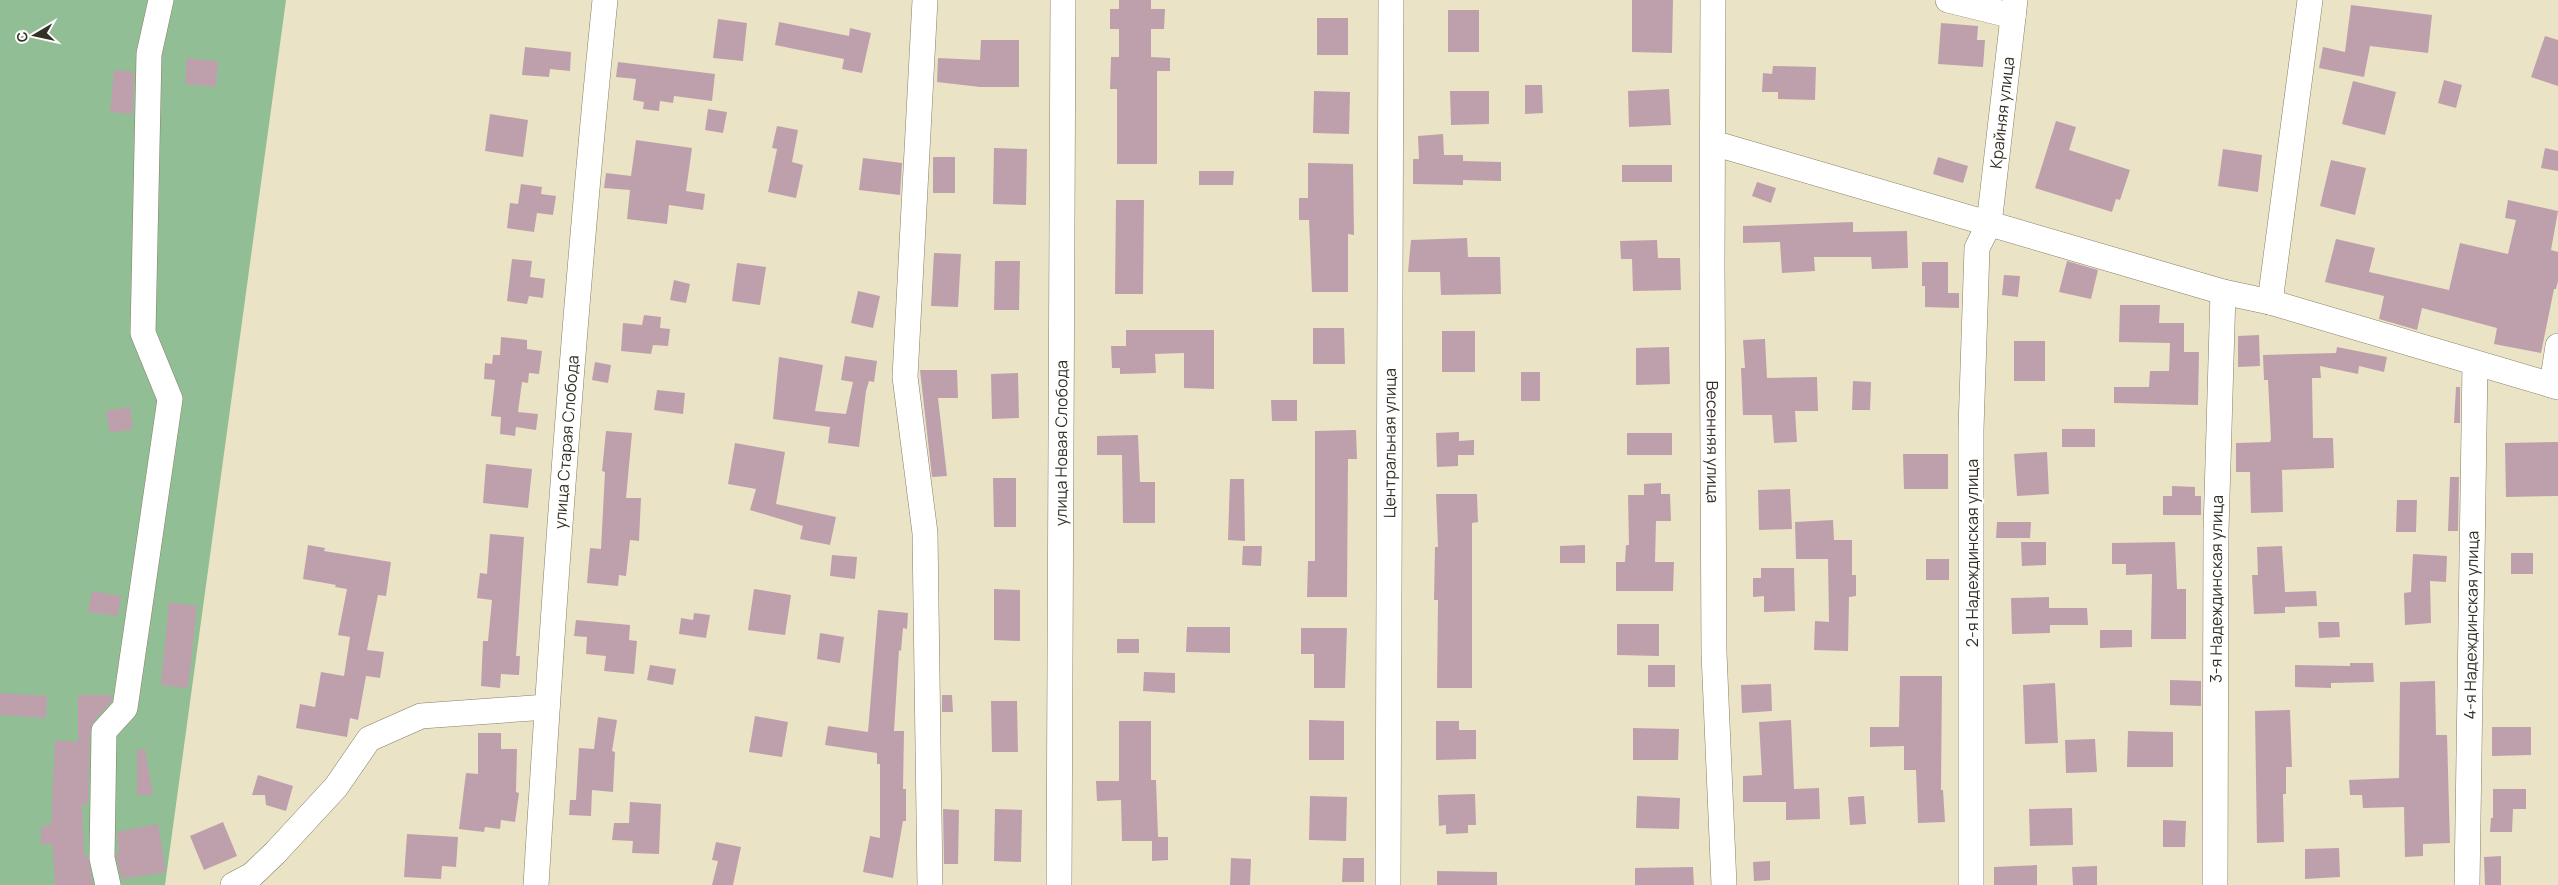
<svg xmlns="http://www.w3.org/2000/svg" width="2558" height="885" viewBox="0 0 2558 885" font-family="Manrope,sans-serif">
	<rect width="100%" height="100%" fill="#ebe3c6"/>
	<path fill="#91be95" d="M0,0H286L165,885H0Z"/>
	<path fill="#bea0ac" d="M1119,0H1151V9H1165L1164,29H1151V57L1170,58V71H1157V164H1117V89H1110L1111,57H1119V29H1110V9H1119Z
		M1632,0H1673L1672,53L1632,52Z
		M2351,5L2432,15L2428,53L2370,46L2364,77L2319,68L2323,47L2345,52Z
		M1448,10H1479V52H1448Z
		M1317,18H1348V55H1317Z
		M718,19L747,23L743,61L713,58Z
		M779,22L849,36L850,28L871,33L862,73L842,69L844,59L775,45Z
		M1941,23L1978,26L1977,40H1985L1983,67L1938,64Z
		M2545,36L2558,40V86L2531,77Z
		M981,40H1019V87H980L937,82L938,58L980,60Z
		M525,47L571,52L570,71L550,69L549,77L522,75Z
		M187,58L218,61L216,87L185,84Z
		M618,62L715,74L712,101L674,96L673,103L660,101L659,111L643,109L644,102L633,100L636,79L616,77Z
		M1773,66L1816,67L1815,100L1778,99V92H1762L1763,73L1772,74Z
		M114,70L134,72L133,114L110,112Z
		M2444,80L2462,85L2456,108L2438,103Z
		M2353,81L2396,92L2385,135L2342,124Z
		M1525,85H1542L1543,113L1525,114Z
		M1669,89L1671,125L1629,127L1628,91Z
		M1314,91L1350,92L1349,134L1313,133Z
		M1450,91H1489V124L1451,125Z
		M708,109L727,112L723,133L705,130Z
		M490,114L528,120L523,157L485,151Z
		M2056,121L2076,127L2069,150L2130,170L2120,200L2116,199L2112,212L2035,188Z
		M777,126L798,130L792,162L803,165L796,198L768,192L777,149L772,148Z
		M1443,134L1444,155H1463V161L1501,162V181L1463,180V185L1413,184V159H1419L1418,136Z
		M636,140L692,148L686,191L705,194L703,210L669,205L667,224L627,219L630,190L604,188L606,173L631,176Z
		M994,148L1027,149L1026,205L993,204Z
		M2545,148L2558,151V171L2541,168Z
		M2223,149L2262,155L2258,192L2218,186Z
		M933,157H955V193H933Z
		M1938,157L1968,166L1963,183L1933,174Z
		M863,158L902,163L900,195L859,190Z
		M2331,160L2366,168L2355,215L2320,206Z
		M1308,163L1353,164L1354,235L1348,234V292H1312L1309,220H1299V198H1308Z
		M1622,165H1672V182H1622Z
		M1199,171H1234L1233,185H1199Z
		M1757,182L1776,188L1771,203L1752,196Z
		M521,184L542,187L541,194L556,196L553,215L537,213L534,232L507,228L510,203L518,204Z
		M1116,200H1144L1143,294H1115Z
		M2508,200L2558,211L2551,250L2558,252V281L2556,289H2554L2541,353L2494,344L2497,328L2422,308L2417,330L2379,319L2384,296L2325,282L2336,239L2375,248L2369,272L2449,290L2460,243L2508,254L2516,220L2505,218Z
		M1853,222V232L1907,231L1908,268L1872,269L1871,257H1814L1815,271L1782,273L1780,242L1743,243V226Z
		M1467,238L1468,257H1500L1501,294L1441,295L1440,272H1408L1411,240Z
		M1657,240L1658,258H1680L1681,290L1633,291L1632,259H1621L1620,241Z
		M934,253L961,254L958,307L931,306Z
		M512,259L532,261L530,277L545,279L543,298L529,296L527,304L507,301Z
		M995,261H1020L1019,310H994Z
		M2067,261L2098,270L2091,299L2059,292Z
		M1922,262H1948V293H1959V308L1925,307V286H1922Z
		M737,263L766,267L760,305L732,301Z
		M2004,275L2020,276L2018,297L2002,295Z
		M674,280L690,284L686,303L670,300Z
		M858,291L880,296L873,328L851,323Z
		M2120,305H2160L2159,323H2184V352H2199L2198,405L2114,403V387H2149L2150,371H2169L2170,343L2119,342Z
		M644,315L661,317L660,328L670,329L668,346L653,345L651,354L621,351L623,323L642,325Z
		M1313,328H1344L1345,364H1313Z
		M1126,330H1214V389L1184,388V353L1155,354L1156,373L1120,374V368H1112L1111,346H1126Z
		M1442,331H1475V372H1442Z
		M2259,335L2260,366L2238,367V336Z
		M501,337L527,340V349L542,351L539,374L529,373L528,383L522,382L518,412L538,414L536,430L516,427L515,436L500,434L501,417L491,416L495,380L484,379L485,363L492,364L493,355H500Z
		M1765,339L1767,378L1817,377L1818,411H1795L1797,442L1774,443L1772,415H1743L1741,368H1745L1743,340Z
		M2014,341H2045V381H2014Z
		M1669,347L1670,384L1636,385V348Z
		M2337,347L2387,357L2384,372L2359,366L2358,374L2320,366L2321,378H2312L2313,438H2333L2334,468L2282,470L2283,512L2251,513L2250,472H2236V443L2270,442L2271,439L2268,380H2264L2263,355L2336,353Z
		M845,356L877,361L874,382L869,381L866,391L859,447L828,443L830,427L773,419L779,357L823,365L815,411L846,414L853,382L841,380Z
		M595,362L611,365L608,383L592,380Z
		M920,370H957L958,398H938L947,476L932,477Z
		M1521,372H1540V401H1521Z
		M1018,373L1019,418L992,419L991,374Z
		M1853,381L1871,382L1870,410H1852Z
		M2456,387H2460V423H2454Z
		M657,390L685,393L683,414L654,410Z
		M1271,400H1297V421H1272Z
		M130,407L133,429L110,433L106,411Z
		M2062,429H2095V447H2062Z
		M1356,430L1357,459H1348L1347,597H1307L1308,561H1315V431Z
		M606,431L632,433L626,498H641L639,541L630,540L626,576L619,575L618,586L587,583L590,548L601,549L605,472L602,471Z
		M1459,432V441L1474,440V455H1458V466L1437,467L1436,433Z
		M1627,433H1672V455H1627Z
		M1138,435L1140,482H1155V523H1123L1122,455H1097V436Z
		M2558,442V496L2506,497L2505,443Z
		M735,443L785,452L776,504L836,517L830,545L800,539L803,526L750,510L756,489L728,484Z
		M2047,452L2049,494L2017,496L2014,454Z
		M1903,454H1948V489H1904Z
		M486,464L532,469L528,508L483,503Z
		M2450,477H2459L2458,531H2448Z
		M993,478H1016V527H994Z
		M1230,479H1244L1245,541L1228,540Z
		M1661,483V494H1670L1671,521H1656L1655,562H1674L1673,591H1616V562H1625L1626,545H1629L1628,495H1644V484Z
		M2172,486L2195,487V496H2201V515H2163V496H2172Z
		M1790,489L1792,529L1759,530L1758,490Z
		M1436,494H1477L1478,522L1472,523V688H1437L1438,600H1434L1435,547H1438Z
		M2397,500H2417L2416,532H2396Z
		M1833,520L1834,540H1852V575H1856V596L1849,597L1848,651L1814,650L1815,621L1829,622L1828,559H1796L1795,522Z
		M1997,522H2031L2030,538H1996Z
		M490,534L524,537L516,656H520L519,675L501,674L500,688L481,686L483,641H488L492,600L477,598L480,573L487,574Z
		M2021,542H2046V565L2022,566Z
		M2175,542L2177,589H2186V639H2151L2152,574L2126,575V564H2112V543Z
		M308,545L325,548L324,551L391,562L386,596L378,595L367,650L384,652L380,678L366,676L358,720L350,718L347,737L296,728L300,704L315,707L321,672L344,676L350,637L338,635L347,589L335,587L336,585L303,579Z
		M1585,545V563H1560V546Z
		M1243,546H1262L1261,566L1242,565Z
		M2282,546L2285,592L2316,591L2317,606L2285,607V613L2254,614L2252,575H2258L2257,547Z
		M2511,553H2533V574H2511Z
		M2413,554L2447,556L2446,582L2430,581L2431,623L2405,625L2404,593L2411,592Z
		M832,555L857,557L855,579L830,576Z
		M1926,559H1949V580H1926Z
		M1761,568H1794L1795,611L1764,612V596L1753,597V578H1761Z
		M754,589L791,595L785,635L748,630Z
		M994,589L1020,590V641L994,640Z
		M92,591L121,596L118,616L88,612Z
		M2049,597V608H2087L2088,625H2050V633L2012,634L2011,598Z
		M169,602L197,606L188,688L161,685Z
		M878,610L908,613L907,629L903,628L901,651L899,650L894,731H904L903,789H906V821H903L893,878L863,872L870,836L880,838V764H877V753L825,745L828,726L868,732Z
		M694,613L710,615L706,638L679,634L681,618L693,620Z
		M576,620L630,625L629,640L637,641L634,674L604,671L606,656L586,654L587,637L574,636Z
		M2318,622H2339L2340,637L2319,638Z
		M1617,624H1659V656L1617,655Z
		M1187,627H1230V653L1186,652Z
		M1301,628H1347L1345,688H1314V654H1301Z
		M2100,630H2132V647L2100,648Z
		M820,633L844,637L840,663L817,659Z
		M1117,639H1139V653H1117Z
		M2350,663H2373L2374,682L2331,683V688L2295,687V665L2350,666Z
		M650,665L676,669L673,685L647,680Z
		M1648,665H1675V687H1648Z
		M1144,672L1175,673V693L1143,691Z
		M1900,676H1942L1941,790H1943L1945,822L1918,823L1916,770H1904V746L1870,747V727H1899Z
		M2170,680L2201,681V706L2170,705Z
		M2435,681L2436,735H2447L2450,843L2423,844V856L2405,857L2404,807L2363,808L2362,795H2350L2349,780L2399,778L2400,682Z
		M2055,683L2058,743L2025,744L2023,685Z
		M1771,684L1772,711L1742,713L1741,685Z
		M0,693L47,696L46,718L0,715Z
		M78,695H112L111,702L96,718L90,730L88,804H82L84,856H88L93,885H55L52,844H41V826L51,825L55,740L78,742Z
		M942,695H952L953,712H942Z
		M991,701H1017L1018,752H992Z
		M2290,710L2292,767H2286V794H2283L2284,842L2257,843L2255,711Z
		M755,716L788,722L782,757L749,752Z
		M598,717L617,720L612,751L615,752L613,792L592,790L591,816L569,815L570,800H576L579,748L594,749Z
		M1309,720L1344,721V760H1309Z
		M1791,720L1794,789L1819,788L1820,819L1786,820V802H1743V776L1762,775L1759,722Z
		M1119,721H1151V780H1156L1158,837H1168V860L1152,861V841H1122L1121,800L1097,801L1096,781H1119Z
		M1436,721H1459V730H1476V759L1436,760Z
		M2492,727H2531V755L2492,756Z
		M1633,728L1679,729L1678,760H1633Z
		M2128,731L2173,732V767H2127Z
		M478,733H501V749H517L516,792L519,793L515,822L501,820L500,829L485,827L484,832L459,829L466,773L478,774Z
		M2095,739L2097,772L2066,773L2065,740Z
		M145,749L153,795H137V750Z
		M258,775L293,786L286,811L266,805L265,795H252Z
		M2493,789H2526V809H2513L2512,832H2490L2491,818H2493Z
		M1475,794L1476,825H1468V833L1446,834V825L1439,826L1438,795Z
		M1310,796L1347,797L1346,841L1309,840Z
		M1637,796L1680,798L1679,829L1636,828Z
		M1864,796L1866,824L1850,825L1848,797Z
		M630,802L661,804L659,854L632,853L633,841L612,840L614,823H629Z
		M2072,808L2073,845L2030,846L2029,809Z
		M943,809L959,810L958,864H944Z
		M995,809L1022,810L1021,862L994,861Z
		M2163,820L2186,821L2185,847H2163Z
		M223,822L237,856L204,870L190,836Z
		M158,824L166,872L122,879L116,857V853H119L117,832Z
		M407,834L458,837L456,867L442,866L441,879L404,877Z
		M716,842L741,847L733,885H712L718,861L712,860Z
		M2339,848L2340,877L2305,879V849Z
		M2501,856V885H2485L2484,857Z
		M1231,858L1251,859L1250,885H1230Z
		M1343,858H1364V882H1342Z
		M1770,861V880L1754,881L1753,862Z
		M2037,865V885H1994V867Z
		M2097,866V885H2073L2072,867Z
		M1693,867L1694,885H1635V868Z
		M1437,871L1497,872V885H1437Z"/>
	<g fill="none" stroke-linecap="round" stroke-linejoin="round">
		<g stroke="#867f64" stroke-width="26">
			<g id="minor">
				<path d="M925,0L905,377L925,533L930,885"/>
				<path id="s1" d="M1713,0L1712,264L1714,653L1724,885"/>
				<path d="M1948,0L2013,16"/>
				<path d="M1713,143L2223,292L2270,302L2558,387"/>
				<path d="M2270,302L2310,0"/>
				<path d="M2552,385L2558,346"/>
				<path d="M108,885L102,858L104,731L125,708L170,399L143,333L149,54L161,0"/>
				<path d="M233,885L252,875L275,853L336,787L369,739L421,716L547,707"/>
				<path id="s2" d="M536,885C554,590 575,294 605,0"/>
				<path id="s3" d="M1059,885L1063,0"/>
				<path id="s4" d="M1388,885L1391,0"/>
				<path id="s5" d="M1971,885V429L1977,248L1989,224L2015,0"/>
				<path id="s6" d="M2215,885L2216,531L2223,292"/>
				<path id="s7" d="M2467,885L2475,364"/>
			</g>
		</g>
		<use href="#minor" stroke="#fff" stroke-width="25"/>
	</g>
	<g text-anchor="middle" dominant-baseline="central" stroke-width="4.5" stroke-linejoin="round" paint-order="stroke">
		<g font-size="16" fill="#343126" stroke="#fff">
			<text stroke="none"><textPath href="#s5" startOffset="776">Крайняя улица</textPath></text>
			<text stroke="none"><textPath href="#s2" startOffset="444">улица Старая Слобода</textPath></text>
			<text stroke="none"><textPath href="#s4" startOffset="442">Центральная улица</textPath></text>
			<text stroke="none"><textPath href="#s3" startOffset="442">улица Новая Слобода</textPath></text>
			<text stroke="none"><textPath href="#s1" startOffset="442">Весенняя улица</textPath></text>
			<text transform="translate(1972 553) rotate(-90)">2-я Надеждинская улица</text>
			<text stroke="none"><textPath href="#s6" startOffset="296">3-я Надеждинская улица</textPath></text>
			<text stroke="none"><textPath href="#s7" startOffset="260">4-я Надеждинская улица</textPath></text>
		</g>
	</g>
	<g transform="translate(35 35) rotate(261)" stroke="#ffffff" stroke-width="4" paint-order="stroke">
	<path d="M0-4L9 19L0 12L-9 19Z" fill="#343126"/>
	<text y="-8" font-size="14" font-weight="bold" text-anchor="middle" fill="#343126">С</text>
	</g>
</svg>
